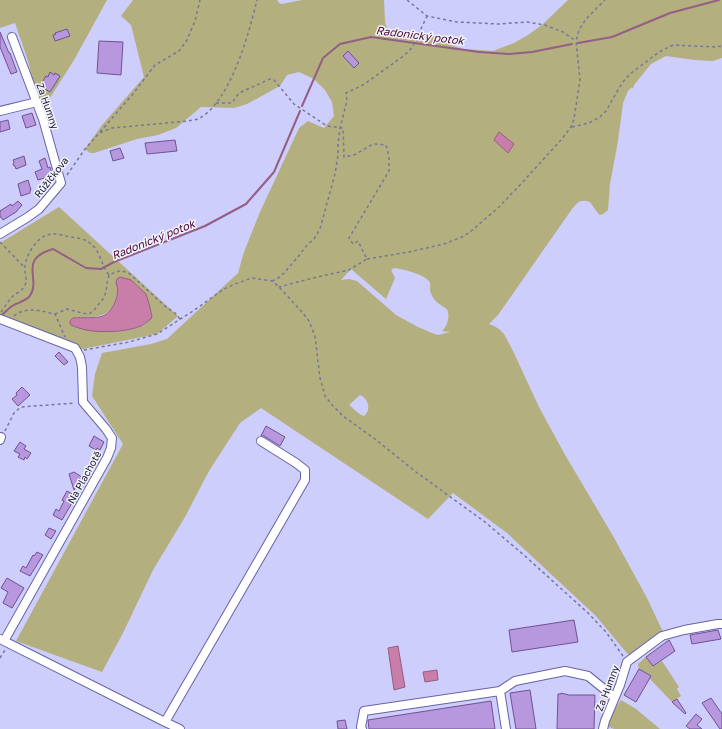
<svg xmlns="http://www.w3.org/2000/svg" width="722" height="729" viewBox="0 0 722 729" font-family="'Golos Text',sans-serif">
	<rect width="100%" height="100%" fill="#cdcefb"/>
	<path fill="#b3af7e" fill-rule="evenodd" d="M0,0H107L74,60L46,104L44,105C34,95 32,74 28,61C24,48 19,35 15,23L0,28Z
		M133,0H277L279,3L282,4L302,0H384L385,22L387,28L395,35L405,37L420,34H427L436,37L450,45L464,49L493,51L514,43L528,35L542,25L568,0H722V58L713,61L695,60L666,56L651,64L634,85L633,89L632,87L628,91L623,103L618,141L610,184L608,210L603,214L600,215L597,212L590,202C580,199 578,202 572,209L498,315L489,324L494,326L499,329L504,334L513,351L539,407L564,453L613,536L647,598L663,632L632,655H629L626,652L595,615L553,576L507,533L453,493L428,519L261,408L240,423L209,471L185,517L153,570L123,633L102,672L16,641L123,444L92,396L95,374L102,353L151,344L167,339L238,273L244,252L260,212L299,128L308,121L324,128L334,116L332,102L325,90L314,79L299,72L287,75L280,86L247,104L234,108L201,107L176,128L158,135L137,139L94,153H90L85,149L102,125L144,77L131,25L121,16ZM394,268C403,269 423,274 429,281C431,284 430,287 430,290C432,300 439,304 447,309C450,316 448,325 442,331L450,332L438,335L432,333L418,327L396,315L357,281L349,279L341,280L351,269L386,299L395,278L391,270ZM360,395C368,398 372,410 364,416C359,415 353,408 349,405Z
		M59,207L178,316L157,334L73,351L0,317V243ZM131,280L146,294L151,319L144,325L137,328L126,330L111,332L73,318C80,317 86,318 92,317C111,316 116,304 118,287Z
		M646,657L653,666L662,661L679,687L677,689L681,696L672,702L650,679L651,676L639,669L638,664Z
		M621,700L636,709L660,729H614L607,726V721Z"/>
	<path fill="#c97da9" stroke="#945e85" d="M499,132L514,144L508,153L494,140Z
		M120,277L131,280L146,294L149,304L152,316L151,319C148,321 145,324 141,326C127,332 101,333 86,330C81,329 76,327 71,325C69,322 70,320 73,318C82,317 94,319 103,316C113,312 121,293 116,283L117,279Z
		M398,646L405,687L394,690L388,648Z
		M437,670L438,680L425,682L423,672Z"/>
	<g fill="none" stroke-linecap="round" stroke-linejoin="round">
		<path stroke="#945e85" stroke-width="2" d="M578,43L612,37L670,13L719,0
			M302,106L323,58L340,44L371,37L479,52L509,54L532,52L572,44
			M0,317C4,313 8,309 12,306C17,303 25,301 29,297C43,279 16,260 53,249L86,268L101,269L114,262L205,226L246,204L274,172L300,111"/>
	</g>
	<path fill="#b797dd" stroke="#705292" d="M67,29L70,36L55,41L53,35L56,34L55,33Z
		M0,32L9,53H10L17,72L11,74L0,47Z
		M99,41L123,42L121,75L97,73Z
		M348,51L359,63L354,68L343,56Z
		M50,72L54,75L55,73L60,76L50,92L40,86L46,76L48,77Z
		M32,113L36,125L26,128L22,116Z
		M8,120L10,129L0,132V122Z
		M175,140L177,151L147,154L145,143Z
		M120,148L124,158L113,161L110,151Z
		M24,156L26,165L16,169L15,166L13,165L14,162L13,160Z
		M45,158L48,168L50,167L52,173H50L51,176L38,180L35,172L42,169L39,161Z
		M28,180L31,190L30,191V193L21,196L18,184Z
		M18,201L22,205L16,212L3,220L2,218L0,217V211L11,204L12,206Z
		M59,352L68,362L64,365L55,356Z
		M22,387L30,395L18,406L12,399L17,395L16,393Z
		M266,426L285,437L280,446L264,436H261Z
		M94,436L104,442L100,450L97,448L96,450L89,446Z
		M20,442L26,446L24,449L31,453L27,459L25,457L24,460L18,457L20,454L14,451Z
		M74,472L85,479L82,485L78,483L74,490L69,474Z
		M67,491L76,496L62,520L53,515L56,509L59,511L64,501L62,500Z
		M49,528L56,531L51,539L45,535Z
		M37,552L43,555L30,576L20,571L23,566L26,568L33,555L34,556Z
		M7,578L24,588L12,608L3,603L8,592L1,588Z
		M574,620L578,642L512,652L509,630Z
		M718,630L721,639L692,644L690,635Z
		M669,640L675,651L653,666L646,657Z
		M639,669L651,676L636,702L624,695Z
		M530,690L536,729H516L510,693Z
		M561,693L569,695H595L594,729H557L558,694H561Z
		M711,698L722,714V729H720L702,703Z
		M677,699L686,713L685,714L672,702Z
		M491,701L495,729H369L368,720Z
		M696,714L702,719L697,725L702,729H690L686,726Z
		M345,720L347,729H338L337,721Z"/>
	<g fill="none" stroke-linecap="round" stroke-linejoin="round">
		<g stroke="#6763a7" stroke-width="10">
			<path id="minor" d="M0,111L37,102
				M0,234L28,217L39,209L61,183L43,119L12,37
				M0,319L75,348L80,357L82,367L83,402L106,429L112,438L111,448L107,458L4,641
				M0,440L1,437
				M0,639L165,722L180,729
				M500,691L515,681L565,671L588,676L614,697
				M165,722L305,480V470L296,463L261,441
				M362,729L361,727L364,711L500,691L506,729
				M603,729L605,721L620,685L627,662L662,636L684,630L718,624H722"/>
		</g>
		<path stroke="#77769b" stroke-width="1.5" stroke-dasharray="3 3" stroke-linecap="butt" d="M407,0L427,16L457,22L498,24L527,22L545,25L563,32L576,41
			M216,103H232L239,93L270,79L274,80L294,104L327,126L343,128L344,157L354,155L373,144L386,145L389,156V171L349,238L353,244L358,241L367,259L349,270L313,278L279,287
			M572,127L589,123L600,117L606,111L622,83L630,74L659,52L673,45L715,47L722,46
			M100,132L133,94L155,65L179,51L187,40L195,21L200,0
			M67,175L85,149L99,133L112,128L188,121C192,120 196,120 200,118C231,100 249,33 257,0
			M0,242L25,268
			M367,259L409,252L444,244L462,237L470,232L499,207L519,186L561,140L571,127L574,119L580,80L576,41L579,30L586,19L605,0
			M272,281L277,279L284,273L297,258L308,244L314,239L320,229L335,174L338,155V144L340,128L347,101L346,93L363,85L402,57L409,51L413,46L427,16
			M1,312C5,307 8,301 12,297C16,293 23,291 25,285C28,279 24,272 25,266C26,256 36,238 47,235C53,233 59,234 65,236C74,238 83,237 91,244C101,252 101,266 109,275C118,271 121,269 130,274L166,307L175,313L180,319
			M55,314L67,309L82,313L89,314L94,310L103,299L106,292L107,283L109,275
			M14,316C26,306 41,311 55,314L65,337
			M84,350L129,342L157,334L193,311L224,289L235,284L252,278L272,281L279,287L302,312L309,321L315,336L320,378L325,396L333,406L343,416L375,439L416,472L485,522L525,556L588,613L606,632L623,656
			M5,431L14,413L21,407L75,403
			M0,658L5,650"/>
		<use href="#minor" stroke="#fff" stroke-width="8"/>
	</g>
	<g text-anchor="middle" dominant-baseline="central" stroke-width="3" stroke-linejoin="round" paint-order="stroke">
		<g font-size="10" fill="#181631" stroke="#f2f3fb">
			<text transform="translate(48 106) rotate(71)">Za Humny</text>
			<text transform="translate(51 177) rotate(-52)">Růžičkova</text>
			<text transform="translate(84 477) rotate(-61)">Na Plachotě</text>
			<text transform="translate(607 688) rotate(-69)">Za Humny</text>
		</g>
		<g font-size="11" font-style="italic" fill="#4c0636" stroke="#f2f3fb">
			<text transform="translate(420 35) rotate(7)">Radonický potok</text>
			<text transform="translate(153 239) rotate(-22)">Radonický potok</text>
		</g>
	</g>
</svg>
